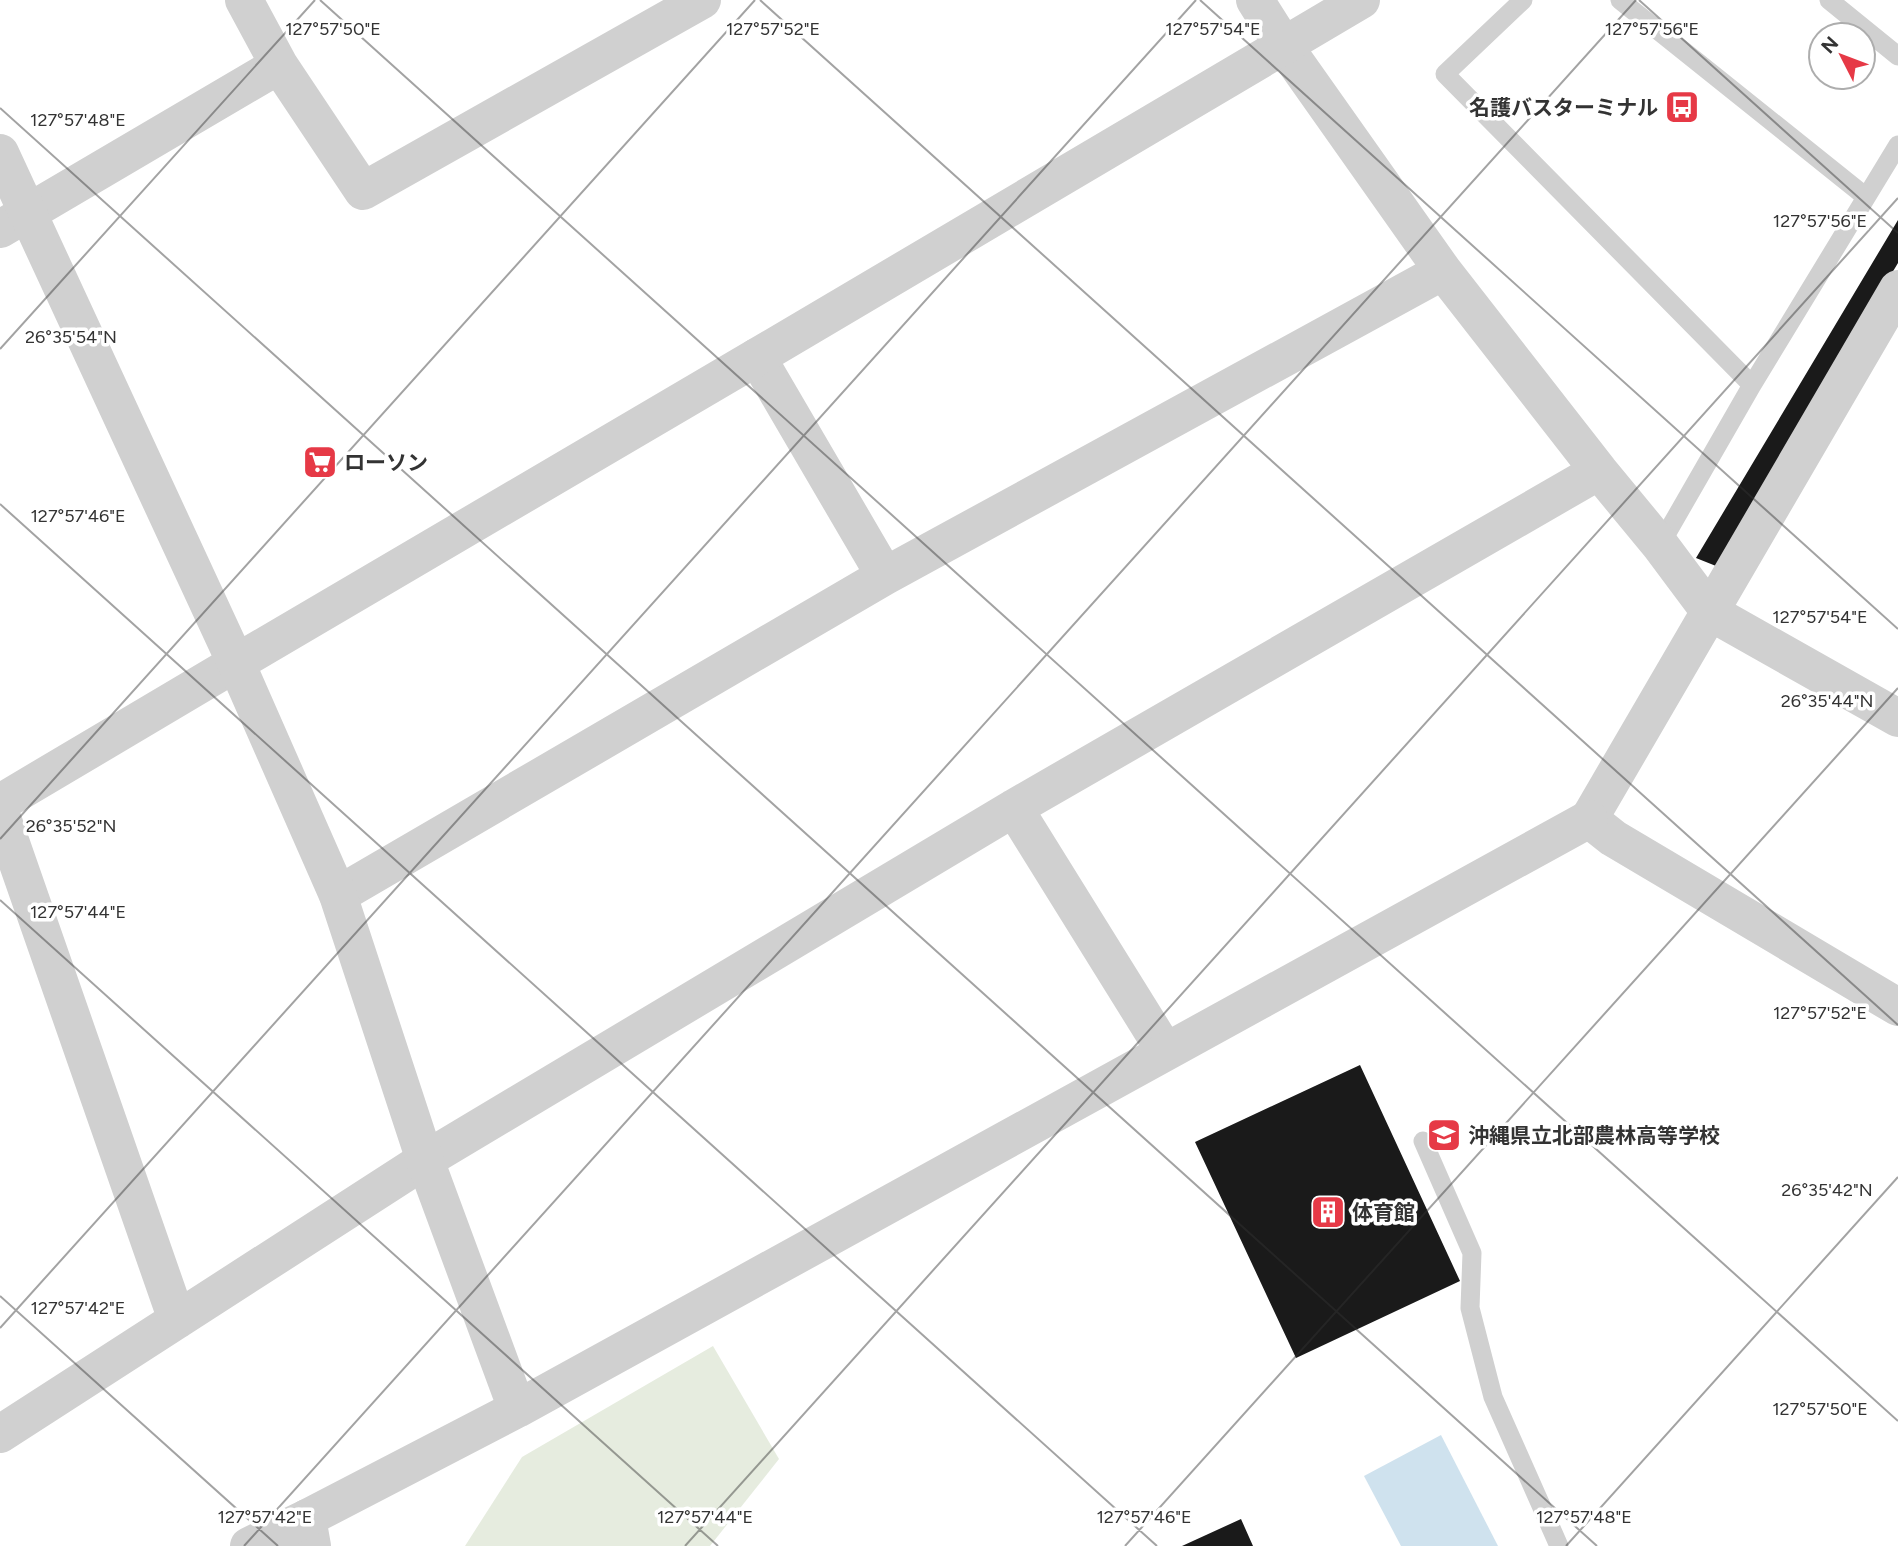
<svg xmlns="http://www.w3.org/2000/svg" width="1898" height="1546" viewBox="0 0 1898 1546" font-family="Figtree,'Noto Sans JP',sans-serif">
	<rect width="100%" height="100%" fill="#fff"/>
	<path fill="#e6ecdf" d="M713,1346L779,1459L710,1546H465L522,1457Z"/>
	<path fill="#cfe2ee" d="M1441,1435L1498,1546H1401L1364,1476Z"/>
	<path fill="#1a1a1a" d="M1898,220V263L1716,566L1696,558Z
		M1360,1065L1460,1281L1296,1358L1195,1142Z
		M1241,1519L1253,1546H1182Z"/>
	<g fill="none" stroke-linecap="round" stroke-linejoin="round">
		<path stroke="#d0d0d0" stroke-width="19" d="M1523,0L1445,74L1752,385
			M1620,0L1866,197
			M1829,0L1898,56
			M1660,545L1752,385L1898,145
			M1423,1141L1472,1253L1470,1308L1493,1397L1559,1546"/>
		<path stroke="#d0d0d0" stroke-width="38" d="M244,0L279,65L363,191L702,0
			M1284,46L1443,271L1599,471L1660,545L1710,612L1898,718
			M0,229L279,65
			M1898,289L1589,819L1613,838L1898,1007
			M757,357L885,576
			M0,803L236,663
			M1014,808L1165,1051
			M0,812L177,1320
			M338,895L885,576L1443,271
			M0,1434L425,1160L1014,808L1599,471
			M307,1518L312,1546"/>
		<path stroke="#d0d0d0" stroke-width="38" d="M1255,0L1284,46
			M0,153L236,663L338,895L425,1160L517,1409
			M236,663L757,357L1361,0
			M249,1546L307,1518L517,1409L1589,819"/>
	</g>
	<path fill="none" stroke="#333" stroke-width="2" stroke-opacity="0.45" d="M320,0L1898,1421M760,0L1898,1025M1200,0L1898,629M1639,0L1898,233M0,108L1597,1546M0,349L315,0M0,504L1157,1546M0,839L755,0M0,900L718,1546M0,1296L278,1546M0,1328L1196,0M244,1546L1636,0M685,1546L1898,198M1125,1546L1898,688M1566,1546L1898,1177"/>
	<defs>
		<g id="bus-square" transform="scale(1.75)"><rect x="-9" y="-9" width="18" height="18" rx="4" fill="#e63946" stroke="#fff"/><path d="M-5-6H5V4H4V6H2V4H-2V6H-4V4H-5ZM-3.5-4V0h7V-4ZM-3.5 1.2v1.5H-2V1.2ZM2 1.2v1.5H3.5V1.2Z" fill="#fff"/></g>
		<g id="supermarket-square" transform="scale(1.75)"><rect x="-9" y="-9" width="18" height="18" rx="4" fill="#e63946" stroke="#fff"/><path d="M-6-5.5h2.5l.6 2H6L4.5 2H-2.5L-4.4-4H-6ZM-1.5 3.2a1.3 1.3 0 1 0 .1 0ZM3 3.2a1.3 1.3 0 1 0 .1 0Z" fill="#fff"/></g>
		<g id="school-square" transform="scale(1.75)"><rect x="-9" y="-9" width="18" height="18" rx="4" fill="#e63946" stroke="#fff"/><path d="M0-5L7-2L0 1L-7-2ZM-4 1L0 2.5L4 1V4Q0 6-4 4Z" fill="#fff"/></g>
		<g id="building-square" transform="scale(1.75)"><rect x="-9" y="-9" width="18" height="18" rx="4" fill="#e63946" stroke="#fff"/><path d="M-4-6H4V6H1V3H-1V6H-4ZM-2.5-4.3h1.7v1.8h-1.7ZM.8-4.3h1.7v1.8H.8ZM-2.5-1h1.7V.8h-1.7ZM.8-1h1.7V.8H.8Z" fill="#fff"/></g>
	</defs>
	<g fill-rule="evenodd">
		<use href="#bus-square" x="1682" y="107"/>
		<use href="#supermarket-square" x="320" y="462"/>
		<use href="#school-square" x="1444" y="1135"/>
		<use href="#building-square" x="1328" y="1212"/>
	</g>
	<g text-anchor="middle" dominant-baseline="central" stroke-width="7" stroke-linejoin="round" paint-order="stroke">
		<g font-size="21" font-weight="bold" fill="#333" stroke="#fff" text-anchor="start">
			<text x="1658" y="107" text-anchor="end">名護バスターミナル</text>
			<text x="344" y="462">ローソン</text>
			<text x="1468" y="1135">沖縄県立北部農林高等学校</text>
			<text x="1352" y="1212">体育館</text>
		</g>
	</g>
	<g font-size="18" text-anchor="middle" fill="#333" stroke="#fff" stroke-width="7" stroke-linejoin="round" paint-order="stroke">
		<text x="333" y="35">127°57'50"E</text>
		<text x="773" y="35">127°57'52"E</text>
		<text x="1213" y="35">127°57'54"E</text>
		<text x="1652" y="35">127°57'56"E</text>
		<text x="78" y="126">127°57'48"E</text>
		<text x="1820" y="227">127°57'56"E</text>
		<text x="71" y="343">26°35'54"N</text>
		<text x="78" y="522">127°57'46"E</text>
		<text x="1820" y="623">127°57'54"E</text>
		<text x="1827" y="707">26°35'44"N</text>
		<text x="71" y="832">26°35'52"N</text>
		<text x="78" y="918">127°57'44"E</text>
		<text x="1820" y="1019">127°57'52"E</text>
		<text x="1827" y="1196">26°35'42"N</text>
		<text x="78" y="1314">127°57'42"E</text>
		<text x="1820" y="1415">127°57'50"E</text>
		<text x="265" y="1523">127°57'42"E</text>
		<text x="705" y="1523">127°57'44"E</text>
		<text x="1144" y="1523">127°57'46"E</text>
		<text x="1584" y="1523">127°57'48"E</text>
	</g>
	<g transform="translate(1842 56) rotate(312)"><circle r="33" fill="#ffffff" stroke="#adadad" stroke-width="2"/>
	<path d="M0-5L12 26L0 18L-12 26Z" fill="#e63946"/>
	<text y="-10" font-size="19" font-weight="bold" text-anchor="middle" fill="#333333">N</text>
	</g>
</svg>
